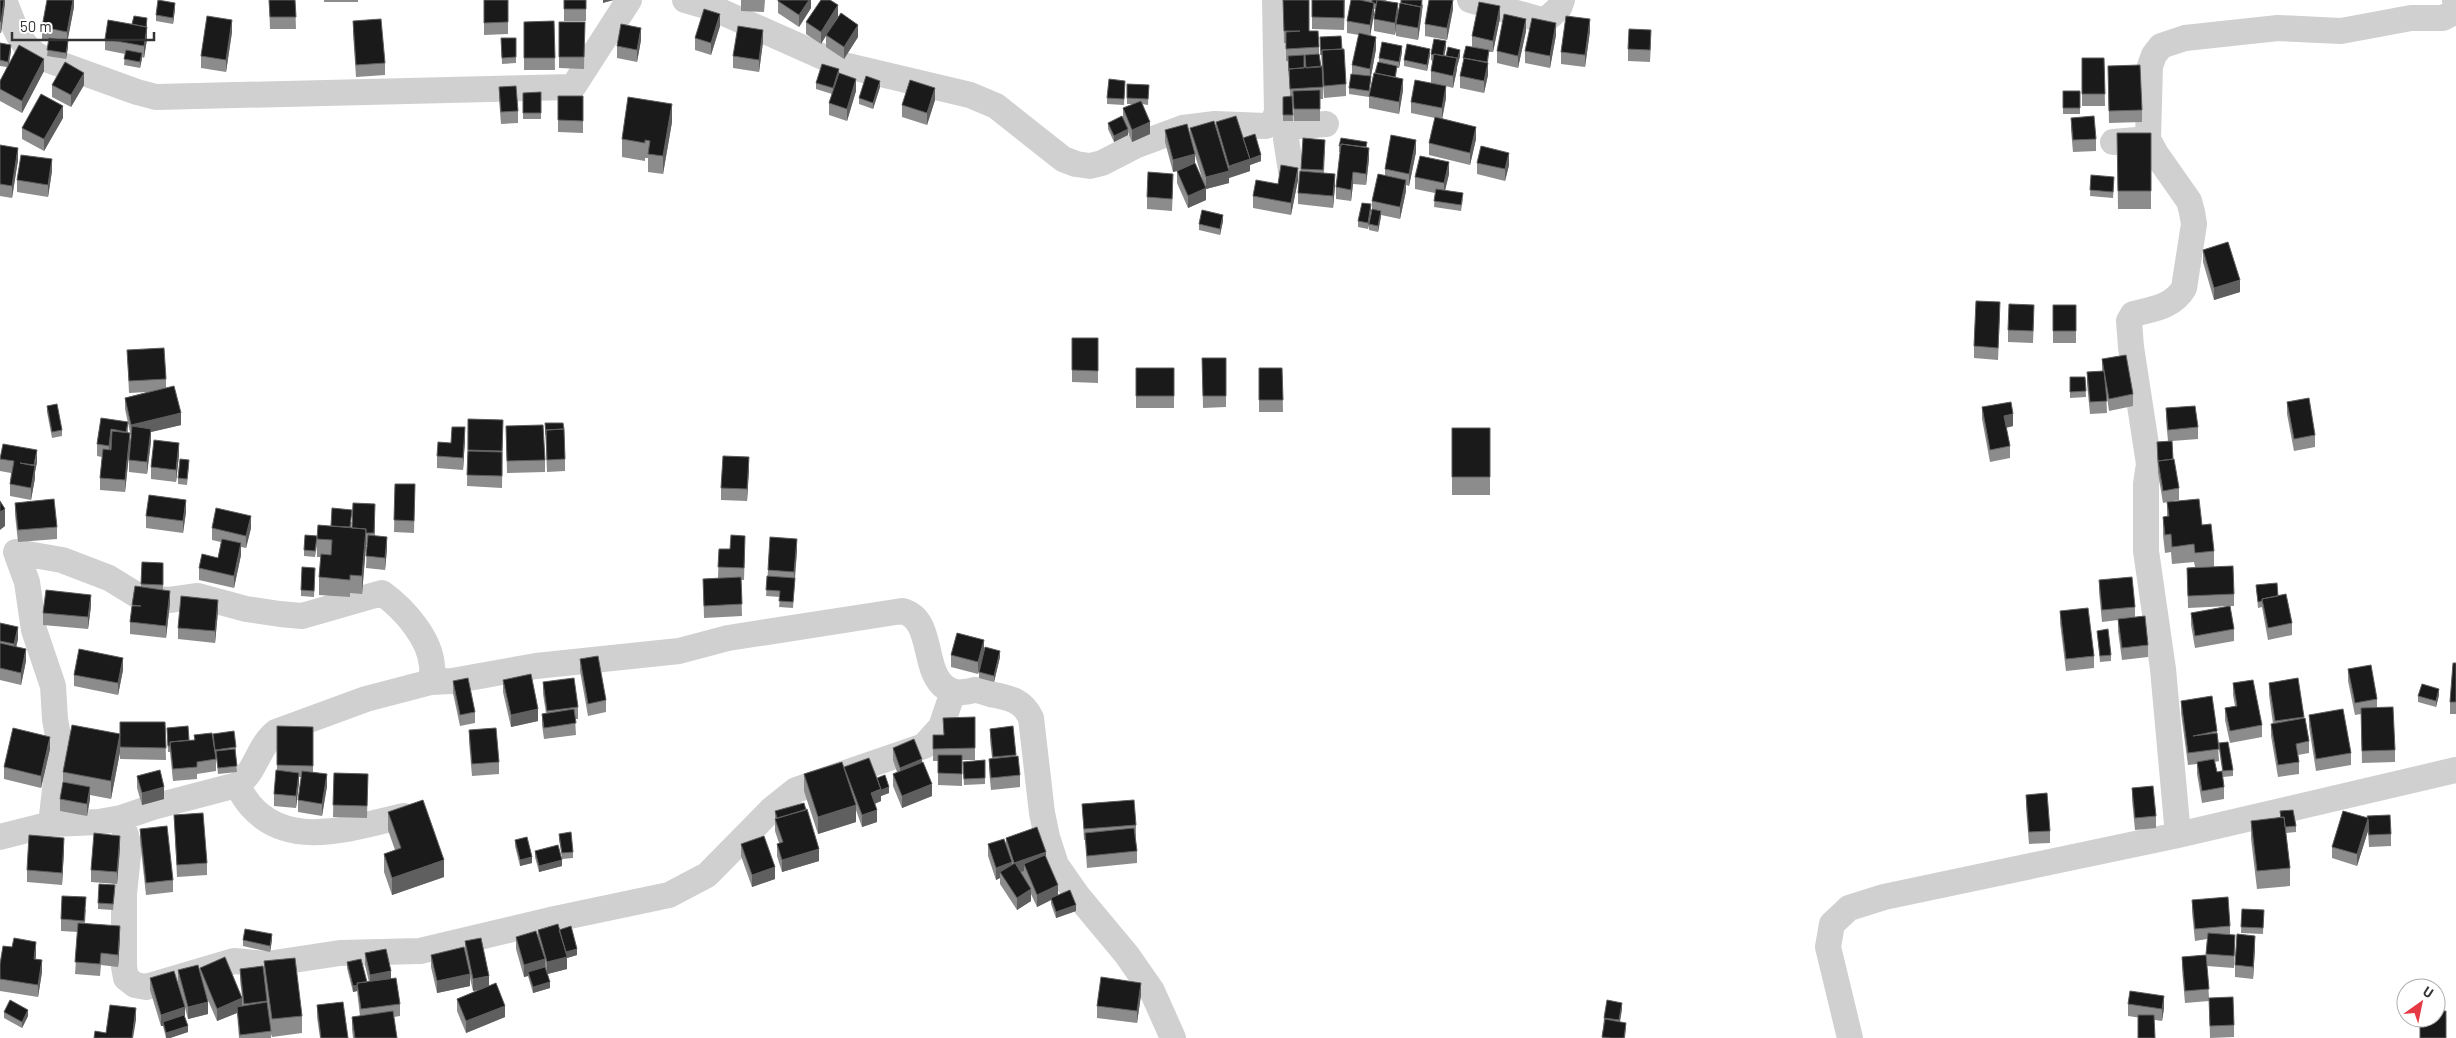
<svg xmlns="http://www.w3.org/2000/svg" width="2456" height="1038" viewBox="0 0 2456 1038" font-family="Barlow,sans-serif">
	<rect width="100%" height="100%" fill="#fff"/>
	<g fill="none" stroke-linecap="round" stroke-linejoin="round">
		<path stroke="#d0d0d0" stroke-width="26" d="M4,0C13,22 18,45 40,57L137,92L156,97L573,87L629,0
			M685,0L713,8L839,64L970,95L996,106L1063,159L1076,164L1090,166L1102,163L1137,145L1183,128L1215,124L1266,126L1273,122L1277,112L1275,0
			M1470,0L1545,21L1559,8L1562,0
			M1273,122L1287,127L1326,124
			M1287,127L1286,139L1291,171
			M2113,142L2148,139
			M237,785C241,792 245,799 250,805C289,851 354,827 404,816
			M121,818L129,846L124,894V967L126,978L135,985L146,987L234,961L267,964L340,953L420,951L555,919L669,895L707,875L771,810L796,790L924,746L941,727L953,692
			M51,824L60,747L55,719L53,686L34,630L27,582L16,552L62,560L109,578L140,597L169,600L198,596L246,609L280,614L302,616L382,593C404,609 430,638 432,666C433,671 431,677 431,682
			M2178,835L2163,669L2146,551V484L2149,464L2131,347L2129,321L2133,314C2153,309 2173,307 2184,288L2194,224L2192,212L2189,201L2156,154L2148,139L2150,66L2154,55L2161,46L2185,38L2278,28L2341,31L2411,18H2443L2452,13L2456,7L2455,0
			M0,837L51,824L99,822L121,818L153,807L237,785C256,772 258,746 276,732L366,699L431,682L452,681L536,666L679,651L728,638L902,611C935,619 921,671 946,688C956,695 965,692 975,690C980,690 986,693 990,694C1008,698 1022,699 1031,718L1042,813L1047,837L1056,865L1077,895L1127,955L1152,991L1173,1038
			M1850,1038L1828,947L1832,924L1849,908L1884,897L2178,835L2456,770"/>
	</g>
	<path fill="#8c8c8c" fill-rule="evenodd" d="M0,0H5L1,33H0Z
		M74,0V7L67,41L68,47L66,59L47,56L49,40L42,39V27Z
		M269,0H295L296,29H270Z
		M324,0H358V2H324Z
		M484,0H508V34L484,35Z
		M564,0H586V21H564Z
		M741,0H765L764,12L741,11Z
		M811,0V8L799,27L778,13V1Z
		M830,0L821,44L806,34V22Z
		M1283,0L1309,31L1319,47V54L1323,87V99H1320V121H1294L1293,101H1292L1293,121H1283V97H1290L1288,61H1286V43H1284Z
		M1312,0H1345L1344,30L1312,29Z
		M1351,0H1387L1386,1L1398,10L1423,5L1418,40L1396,36V30L1395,35L1374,31V19L1375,9H1374L1370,36L1376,49L1371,76L1369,97L1349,94V88L1352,74V65L1359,35L1347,33V21Z
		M1453,0V9L1447,40L1425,36V24Z
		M175,9L173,24L156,21V15Z
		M1500,18L1493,52H1489L1488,63V75L1484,93L1460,88V76L1472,47V36Z
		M353,21L385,63V75L356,77L353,33Z
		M554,21L555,70H524V22Z
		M559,22H585L584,69L559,68Z
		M132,24H147V39L144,58L142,57L140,68L124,65L125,54L105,50V39Z
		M720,26L711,55L695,50V38Z
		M1526,31L1518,68L1497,63V51Z
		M1590,31L1585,67L1561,64V52Z
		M232,32L226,72L201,68V56Z
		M826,35L858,37L844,59L826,47Z
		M1556,35L1550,68L1525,63V51Z
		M1320,37L1346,84V96L1324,98Z
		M501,38L516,57V63L502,64Z
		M641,40L637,62L617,58V46Z
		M763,42L759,72L733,68V56Z
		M1651,42L1650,62L1628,61V49Z
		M0,43L11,51L9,64L44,71L22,113L0,101V81L7,67L0,66Z
		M1446,47L1444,56H1460L1457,67L1453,88L1446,86V98L1442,118L1476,139L1470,165L1429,155V143L1435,118L1411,113V102L1431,83V71L1433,61L1431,60V54Z
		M1402,52L1399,68H1397L1396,77L1403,90L1399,114L1369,108V96L1379,62V58Z
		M1430,55L1427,71L1404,66V60Z
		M2082,58H2104L2105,106H2082Z
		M2108,66L2142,110V122L2109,123Z
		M839,73L856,91L847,121L829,115V103L832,94L816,89V83Z
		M1125,81L1124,105L1107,104V98Z
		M1127,84L1149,85L1148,105L1142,104L1150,134L1132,142L1128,132V135L1114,142L1108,129V123L1123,119V108L1133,104H1127Z
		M52,85H84L71,107L52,97Z
		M499,87L518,111V123L501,124L499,99Z
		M880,87L873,109L859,104V98Z
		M2063,91H2080V114H2063Z
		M541,92V119H523V93Z
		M558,96H583V133L558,132Z
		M935,100L927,125L902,117V105Z
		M63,118L44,151L22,139V128Z
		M2071,118L2096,139V151L2073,152L2071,130Z
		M672,122L663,174L648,172V158H645V161L622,157V139Z
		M1216,122L1243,138L1261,161L1250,165V171L1229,178V183L1206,189V200L1188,208L1177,183V171L1173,172L1165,142V130L1190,137V128L1216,127ZM1195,155L1203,181L1195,163Z
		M2117,133H2151V209H2118Z
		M1303,138L1325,151L1324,173L1335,186L1333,208L1298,204V193L1301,171Z
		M0,145L18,160L12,198L0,196Z
		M1339,146L1367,147L1369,159L1366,185L1353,184L1351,201L1336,199V187L1340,152H1339Z
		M1416,152L1409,186L1406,185V191L1400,219L1381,215L1378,232L1369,230V224L1372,210V201L1385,175V169Z
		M1477,163L1509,165L1505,181L1477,174Z
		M52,171L48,197L17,192V180Z
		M1449,174L1445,190L1463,199L1461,211L1434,207L1435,193L1415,189V177Z
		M2091,175L2114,183L2113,198L2090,196Z
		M1298,180L1291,215L1253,208V196L1278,184Z
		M1173,186L1172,211L1147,209V197Z
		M1371,210L1368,229L1358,227V221Z
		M1223,221L1220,235L1199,230V224Z
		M2203,250L2240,292L2214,300L2203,262Z
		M2053,305H2076V343H2053Z
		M2000,314L1998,360L1974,358V346Z
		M2034,317L2033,343L2008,342V330Z
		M1072,338H1098V383L1072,382Z
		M127,350L166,379V388L181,425L151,432V441L147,474L129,472V460L131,437L125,409V398L147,392L129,393Z
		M1202,358H1226V407L1203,408Z
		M2102,359L2133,394V406L2109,411L2106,390L2107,413L2090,414L2087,384V372L2102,371Z
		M1136,368H1174V408H1136Z
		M1259,368H1282L1283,412H1259Z
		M2070,377H2085L2086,397L2070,398Z
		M2287,402L2315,435V447L2294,451L2287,414Z
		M47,406L62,430V436L52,438L47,412Z
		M1982,407L2013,426L2006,428L2010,446V458L1990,462L1982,419Z
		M2166,408L2198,427V439L2172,441L2173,459L2179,488V500L2167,502L2202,525L2214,551V567L2234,594V606H2230L2234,629V641L2195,648L2191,625V613L2229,606L2188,608L2187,568L2195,567L2194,562L2172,564L2171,552L2165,553L2163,535V517H2167V502L2163,503L2158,473L2157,442L2168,441L2166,420Z
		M101,418L128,422V433L130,445L125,492L100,490V478L102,457L97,456V444Z
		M468,419L503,420L502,488L467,486Z
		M545,423L565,459V471L547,472Z
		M506,426L545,460V472L507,473Z
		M1452,428H1490V495H1452Z
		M465,439L463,470L437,468V456L451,443Z
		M179,455L176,482L151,479V467Z
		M0,459L37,462L35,472V478L31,500L10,496V484L11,473L0,471Z
		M189,466L187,485L178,484V478Z
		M749,469L747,501L721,500V488Z
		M395,484H415L414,533L394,532Z
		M15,503L57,527V539L18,542L15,515Z
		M186,512L183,533L146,528V516Z
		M375,516V536L387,549L385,570L366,568L367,545H366L362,594L350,593V597L319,595V577L321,557H317V546L315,557L304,556V550L317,536L331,526L352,522L351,528H352Z
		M212,528H251L246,548L241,547V555L234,588L199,580V568L218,558L221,542L212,540Z
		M745,548L744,580H741L742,616L704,618L703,579L718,578L719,549H730Z
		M797,551L793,608L779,607L780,597L766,596L768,570Z
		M142,562L163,563V590L170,603L166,638L130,634V622L135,586L141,587Z
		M315,574L314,597L301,596V590Z
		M2099,580L2135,607V617L2148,645V657L2122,660L2118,631V620L2102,622L2099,592Z
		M2256,585L2278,596L2292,623V635L2268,640L2262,607L2258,608Z
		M91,606L88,629L43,625V613Z
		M218,611L215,643L178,639V628Z
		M2060,611L2094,656V668L2066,671L2060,623Z
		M0,623L18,639L16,647L26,661L21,685L0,680Z
		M2097,631L2111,655V661L2100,662Z
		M984,652L978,674L951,667V655Z
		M1000,657L994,682L979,678V672Z
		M580,659L606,700V712L588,716L580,671Z
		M2456,663V714H2450V702Z
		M2348,669L2377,699V708L2395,750V762L2362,763L2361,714L2355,715L2348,681Z
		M123,670L118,695L74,686V675Z
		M2298,678L2304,718L2309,741V753L2298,755L2299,762V774L2278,777L2271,736V724H2273L2269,695V683Z
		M503,680L538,721L511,727L503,692Z
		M453,681L475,712V723L460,726L453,693Z
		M543,682L578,707V719H575L576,735L544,739L542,725V714L546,713L543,694Z
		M2233,683L2262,725V737L2230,743L2225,720V708L2235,706L2233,695Z
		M2439,695L2436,707L2418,702V696Z
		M2181,701L2217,731L2219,761L2215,762L2217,772L2224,787V799L2202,803L2197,774V764L2188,765L2181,713Z
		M2309,715L2351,753V765L2316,771L2309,727Z
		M975,717V760H962V786L938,785V761H933V735H943Z
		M120,722H165L166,760L120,759Z
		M277,726L313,727V772L327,786L322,816L298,812V800L302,777H299L296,808L274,806V794L277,770Z
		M1013,726L1016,756L1020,775V787L991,790L989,770V759L992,758L990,740V729Z
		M167,728L189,740H194V735L216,759V771L197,774V779L173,781L170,752H168Z
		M469,730L499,762V774L472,776L469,742Z
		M213,734L236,747L235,753L237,772L218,774L216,756H215Z
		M2219,743L2233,770V776L2223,777L2219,749Z
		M893,748L922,763L932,796L902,808L893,786V774L897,772L893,760Z
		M50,749L41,788L4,779V767Z
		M120,752L111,799L90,795V799L87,816L60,811V799L63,783V772Z
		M985,760V784L964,785L963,768Z
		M844,769L877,778L889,793L881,796V801L875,804L877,822L862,827L856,810V822L818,834L804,791V774Z
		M334,773L368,774L367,818L333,817Z
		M137,776L164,799L142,805L137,788Z
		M2132,788L2156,816V828L2135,830L2132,800Z
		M2026,795L2050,831V843L2029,844L2026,807Z
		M1082,804L1136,825V837H1135L1137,851V863L1087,868L1085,840H1084Z
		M775,811L819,861L782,872L777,856V844L779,843L775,831Z
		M2280,811L2296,826V832L2286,833L2290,868V886L2257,889L2251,839V821L2280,818Z
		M2343,811L2391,834V846L2369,847L2368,831L2357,866L2332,858V847Z
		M388,812L444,877L392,895L384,872V854L395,850L388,830Z
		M174,815L207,863V875L177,877Z
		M140,829L173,880V892L146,895L140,841Z
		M559,834L573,852V858L562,859V866L539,872L535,857V851L562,858L559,840Z
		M1006,838L1046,858L1058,895L1076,911L1056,918L1051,904V900L1037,907L1031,894V901L1017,910L1000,884V878L996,880L988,856V844H1006Z
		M515,840L532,863L520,866L515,846Z
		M741,844L775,879L752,887L741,856Z
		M120,848L117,884L91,882V870Z
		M64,850L62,885L27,882V870Z
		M115,891L113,910L98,909V903Z
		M2192,900L2230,926V934L2235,947L2234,968L2207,966L2209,998L2234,1025V1037L2210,1038L2209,1001L2185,1003L2182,969V957L2206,955L2207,939L2195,941L2192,912Z
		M86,909L85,923L120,938L118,967L101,965L100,976L75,974L78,932L61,931V919Z
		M2242,909L2264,910L2263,934L2241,933Z
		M538,930H559L577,955L567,958V969L548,974L550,988L533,993L528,976L524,977L516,949V937L538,936Z
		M243,940H272L270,952L243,946Z
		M465,941L505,1017L466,1033L457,1011V999L478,990L473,991L470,978V986L437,993L431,967V955L465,950Z
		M12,947L36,954V959L42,972L38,997L0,991V964Z
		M2255,948L2253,979L2235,977V965Z
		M365,953L391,979L400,1004V1016L394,1017L397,1038H353L352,1029V1017L360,1016L357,991L353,992L347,968V962L367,982H369L365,965Z
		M264,961L302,1016V1033L272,1037L271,1034V1038H239L237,1013L217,1021L205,993L208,1014L188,1019L178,982V970L200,973V968L242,997L240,980V969L263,966L267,1002L264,978Z
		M150,978L185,1017L188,1032L170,1038H166L163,1026H161L150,990Z
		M1141,995L1137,1023L1097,1018V1006Z
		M2128,1004L2164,1008L2162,1021L2128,1016Z
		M317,1005L348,1038H320L317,1017Z
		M1622,1009L1620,1022L1626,1029L1625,1038H1602L1604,1018Z
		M4,1012L28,1016L22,1028L4,1018Z"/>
	<path fill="#5f5f5f" d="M4,0H5V4L1,33V22Z
		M73,0H74V7L67,44V32Z
		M603,0H614L603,3Z
		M809,0H811V8L799,27V15Z
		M1423,0L1421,19L1418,40V28Z
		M1453,0V9L1447,40V28Z
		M175,3V9L173,24V18Z
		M1374,3V15L1370,37V25Z
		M1398,3V15L1396,24L1395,35V23Z
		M838,5V17L821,44V32Z
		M1500,6V18L1493,52V41Z
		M720,14V26L711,55V43Z
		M147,18V39L144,58V46Z
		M1526,19V31L1518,68V56Z
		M1590,19V31L1585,67V55Z
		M232,20V32L226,72V60Z
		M1556,23V35L1550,68V56Z
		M858,25V37L844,59V47Z
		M641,28V40L637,62V50Z
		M763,30V42L759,72V60Z
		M1376,37V49L1371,76L1369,97L1370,69Z
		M68,41V47L66,59V53Z
		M1446,41V47L1443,63V57Z
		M11,45V51L8,68V62Z
		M1402,46V52L1399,68V62Z
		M1430,49V55L1427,71V65Z
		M1460,50V56L1457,67V61Z
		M142,53V59L140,68V62Z
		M1457,58V70L1453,88V76Z
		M44,59V71L22,113V101Z
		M1488,63V75L1484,93V81Z
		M839,69V75L833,94V88Z
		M84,73V85L71,107V95Z
		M856,79V91L847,121V109Z
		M1403,79V90L1399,114V102Z
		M880,81V87L873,109V103Z
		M1446,86V98L1442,120V108Z
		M935,88V100L927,125V113Z
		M672,104V122L663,174V156Z
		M63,106V118L44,151V139Z
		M1150,122V134L1132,142V130Z
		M1476,127V139L1470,165V153Z
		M1128,129V135L1114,142V136Z
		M1416,140V152L1409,186V174Z
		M18,148V160L12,198V186Z
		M1369,148V159L1366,185V174Z
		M1509,153V165L1505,181V169Z
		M1195,154V166L1173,172V160Z
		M1261,155V161L1250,165V171L1229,178V183L1206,189V200L1188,208V196L1206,188V177L1229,171V166Z
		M52,159V171L48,197V185Z
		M1449,162V174L1444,195V183Z
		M1298,168V180L1291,215V203Z
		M1353,172V184L1351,201V190Z
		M1335,174V186L1333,208V196Z
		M1406,180V191L1400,219V207Z
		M1371,204V210L1368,229V223Z
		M1381,211V217L1378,232V226Z
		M1223,215V221L1220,235V229Z
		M2240,280V292L2214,300V288Z
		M181,413V425L151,432V441L147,474V462L131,437V425Z
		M2013,414V426L2004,428V416Z
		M465,427V439L463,470V458Z
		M111,429V441L109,458V446Z
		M130,433V445L125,492V480Z
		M179,443V455L176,482V470Z
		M37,450V462L35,472V478L31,500V488Z
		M749,457V469L747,501V489Z
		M186,500V512L183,533V521Z
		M5,509V526L0,530V512Z
		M251,516V528L246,548V536Z
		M366,529V546L362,594V576Z
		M387,537V549L385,570V558Z
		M797,539V551L794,583V572Z
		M241,543V555L234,588V576Z
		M170,591V603L166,638V626Z
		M91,595V606L88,629V617Z
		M218,600V611L215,643V631Z
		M18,627V639L14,656V644Z
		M984,640V652L978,674V662Z
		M26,649V661L21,685V673Z
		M1000,651V657L994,682V676Z
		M123,658V670L118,695V683Z
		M2439,689V695L2436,707V701Z
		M538,709V721L511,727V715Z
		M120,734V752L111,799V781Z
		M50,737V749L41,788V776Z
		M922,759V771L900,780V768Z
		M299,773V784L296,808V796Z
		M327,774V786L322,816V804Z
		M932,784V796L902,808V796Z
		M90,787V799L87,816V804Z
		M164,787V799L142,805V793Z
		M889,787V793L881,796V801L871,805V793Z
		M856,805V822L818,834V817Z
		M877,810V822L862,827V815Z
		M2368,819V831L2357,866V854Z
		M120,836V848L117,884V872Z
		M64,838V850L62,885V873Z
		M819,849V861L782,872V860Z
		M1046,852V864H1024V871L1014,874V863Z
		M532,857V863L520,866V860Z
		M444,860V877L392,895V878Z
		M562,860V866L539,872V866Z
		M1012,862V874L1000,872V878L996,880V868Z
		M775,867V879L752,887V875Z
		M1058,885V897L1051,898V900L1037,907V895Z
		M1031,889V901L1017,910V898Z
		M1076,905V911L1056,918V912Z
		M120,926V938L118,967V955Z
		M272,934V940L270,952V946Z
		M2255,936V948L2253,979V967Z
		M36,942V954L34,971V959Z
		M577,949V955L567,958V969L547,974V962L566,952Z
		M545,959V971L528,972V976L524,977V965Z
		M42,960V972L38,997V985Z
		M391,971V983L370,987V975Z
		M470,974V986L437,993V981Z
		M489,976V988L473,991V979Z
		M550,982V988L533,993V987Z
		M1141,983V995L1137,1023V1011Z
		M357,985V991L353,992V986Z
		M2164,996V1008L2162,1021V1009Z
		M242,998V1010L237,1007V1013L217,1021V1009Z
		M208,1002V1014L188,1019V1007Z
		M1622,1003V1009L1619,1026V1020Z
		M505,1006V1017L466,1033V1021Z
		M185,1007V1019L163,1022V1026H161V1015Z
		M136,1008V1020L133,1038H132Z
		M28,1010V1016L22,1028V1022Z
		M188,1026V1032L170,1038H166V1033Z"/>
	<path fill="#1a1a1a" stroke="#5f5f5f" d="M0,0H4L1,22L0,21Z
		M47,0H73L67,32L42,27Z
		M158,0L175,3L173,18L156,15Z
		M269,0H295L296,17H270Z
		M484,0H508V22L484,23Z
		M564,0H586V9H564Z
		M778,0H809L799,15L778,1Z
		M821,0H830L838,5L821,32L806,22Z
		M1283,0H1309V31H1318L1319,47L1286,49V32L1300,31H1284Z
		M1312,0H1344V18L1312,17Z
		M1351,0H1360L1374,3L1370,25L1347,21Z
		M1372,0H1377L1376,4L1372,2Z
		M1377,0L1398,3L1395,23L1374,19Z
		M1401,0H1422L1421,8V7L1401,3Z
		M1429,0H1453L1447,28L1425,24Z
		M1479,2L1500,6L1493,41L1472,36Z
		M1400,3L1421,7L1418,28L1396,24Z
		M704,9L720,14L711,43L695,38Z
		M841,13L858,25L844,47L826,35Z
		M1504,14L1526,19L1518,56L1497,51Z
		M134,16L147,18L146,27L132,24Z
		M207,16L232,20L226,60L201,56Z
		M1566,16L1590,19L1585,55L1561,52Z
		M1532,18L1556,23L1550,56L1525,51Z
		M381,19L385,63L356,65L353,21Z
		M108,20L147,27L144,46L105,39Z
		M554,21L555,58H524V22Z
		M559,22H585L584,57H559Z
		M621,24L641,28L637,50L617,46Z
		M738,26L763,30L759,60L733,56Z
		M1629,29L1651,30L1650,50L1628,49Z
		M1359,33L1376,37L1370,69L1352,65Z
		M1341,36L1342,49L1322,50L1321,55L1320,37Z
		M49,38L68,41L66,53L47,50Z
		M501,38H516V57L502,58Z
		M1434,39L1446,41L1443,56L1434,54V55L1431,54Z
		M1382,42L1402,46L1399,62L1379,58Z
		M0,43L11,45L8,62L0,60Z
		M1407,44L1430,49L1427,65L1404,60Z
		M19,45L44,59L22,101L0,89V81Z
		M1466,46L1489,50L1487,62L1463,58Z
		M1448,47L1460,50L1457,61V58L1446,56Z
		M1344,49L1346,84L1324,86L1322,50Z
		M126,50L142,53L140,62L124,59Z
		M1319,54L1321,67L1306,68L1305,55Z
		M1434,54L1457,58L1453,76L1431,71Z
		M1304,55V68L1289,69V71L1288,56Z
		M1464,58L1488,63L1484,81L1460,76Z
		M2082,58H2104L2105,94H2082Z
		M65,62L84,73L71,95L52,85Z
		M1378,62L1397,66L1395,77L1375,73Z
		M822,64L839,69L833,88L816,83Z
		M2140,65L2142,110L2109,111L2108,66Z
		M1322,66L1323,87L1290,89L1289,69Z
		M839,73L856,79L847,109L829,103Z
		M1374,73L1403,79L1399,102L1369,96Z
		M1351,74L1371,76L1369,91L1349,88Z
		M866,76L880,81L873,103L859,98Z
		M1109,79L1125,81L1124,99L1107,98Z
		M910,80L935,88L927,113L902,105Z
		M1415,80L1446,86L1442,108L1411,102Z
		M1127,84L1149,85L1148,99L1127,98Z
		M516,86L518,111L501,112L499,87Z
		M1320,90V109H1294L1293,91Z
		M2063,91H2080V108H2063Z
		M541,92V113H523V93Z
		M41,94L63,106L44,139L22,128Z
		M558,96H583V121L558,120Z
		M1292,96L1293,115H1283V97Z
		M628,97L672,104L663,156L648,154L650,141L645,140V143L622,139Z
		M1141,101L1150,122L1132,130L1123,108Z
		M1122,116L1128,129L1114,136L1108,123Z
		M1236,116L1250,159L1229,166L1216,122Z
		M2094,116L2096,139L2073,140L2071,118Z
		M1435,117L1476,127L1470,153L1429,143Z
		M1214,121L1229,171L1206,177L1190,128Z
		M1187,124L1195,154L1173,160L1165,130Z
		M2117,133H2151V191H2118Z
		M1255,134L1261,155L1250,159L1243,138Z
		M1391,135L1416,140L1409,174L1385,169Z
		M1303,138L1325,140L1323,170L1301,169Z
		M1341,138L1367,142L1366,147L1341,144V146H1339Z
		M1341,144L1369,148L1366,174L1353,172L1351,190L1336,187Z
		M0,145L18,148L12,186L0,184Z
		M1481,146L1509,153L1505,169L1477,163Z
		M21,155L52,159L48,185L17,180Z
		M1420,156L1449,162L1444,183L1415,177Z
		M1195,163L1206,188L1188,196L1177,171Z
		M1281,165L1298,168L1291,203L1253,196L1256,180L1278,184Z
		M1300,171L1335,174L1333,196L1298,193Z
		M1148,172L1173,174L1172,199L1147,197Z
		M1378,174L1406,180L1400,207L1372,201Z
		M2091,175L2114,177L2113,192L2090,190Z
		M1436,189L1463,193L1461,205L1434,201Z
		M1362,203L1371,204L1368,223L1358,221Z
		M1372,209L1381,211L1378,226L1369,224Z
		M1202,210L1223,215L1220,229L1199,224Z
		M2228,242L2240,280L2214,288L2203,250Z
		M1976,301L2000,302L1998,348L1974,346Z
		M2009,304L2034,305L2033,331L2008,330Z
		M2053,305H2076V331H2053Z
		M1072,338H1098V371L1072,370Z
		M164,348L166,379L129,381L127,350Z
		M2126,355L2133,394L2109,399L2102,359Z
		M1202,358H1226V396H1203Z
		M1136,368H1174V396H1136Z
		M1259,368H1282L1283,400H1259Z
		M2104,371L2107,401L2090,402L2087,372Z
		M2070,377H2085L2086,391L2070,392Z
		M174,386L181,413L131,425L125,398Z
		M2309,398L2315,435L2294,439L2287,402Z
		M2011,402L2013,414L2004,416L2010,446L1990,450L1982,407Z
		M57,404L62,430L52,432L47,406Z
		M2195,406L2198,427L2168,430L2166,408Z
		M101,418L128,422L126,432L111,429L109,446L97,444Z
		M468,419L503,420L502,451L468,450Z
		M545,423H563L564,429L546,430V435Z
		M543,425L545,460L507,461L506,426Z
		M132,426L151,429L147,462L129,460Z
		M452,427H465L463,458L437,456L438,442L451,443Z
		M1452,428H1490V477H1452Z
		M564,429L565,459L547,460L546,430Z
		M112,431L130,433L125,480L100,478L103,449L111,450Z
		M154,440L179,443L176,470L151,467Z
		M2172,441L2173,459L2158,461L2157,442Z
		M3,444L37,450L34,465L20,463L35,466L31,488L10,484L14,461L0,459Z
		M468,451L502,452V476L467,475Z
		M723,456L749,457L747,489L721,488Z
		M180,459L189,460L187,479L178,478Z
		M2174,459L2179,488L2163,491L2158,461Z
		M395,484H415L414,521L394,520Z
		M149,495L186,500L183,521L146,516Z
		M54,499L57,527L18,530L15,503Z
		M2199,499L2202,525L2211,524L2214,551L2195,553L2194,544L2172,547L2171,534L2165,535L2163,517L2169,516L2167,502Z
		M0,501L5,509L0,512Z
		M353,503L375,504L374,533H366V529L352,528Z
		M216,508L251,516L246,536L212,528Z
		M332,508L352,510L350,527L331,526Z
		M318,525L366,529L362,576L350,575V580L319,577L321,554L331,555L332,540L317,539Z
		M305,535L317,536L315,551L304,550Z
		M368,535L387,537L385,558L366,556Z
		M731,535L745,536L744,568L718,567L719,549H730Z
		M770,537L797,539L794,572L768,570Z
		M222,539L241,543L234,576L199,568L202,554L218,558Z
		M142,562L163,563V585L141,584Z
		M2233,566L2234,594L2188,596L2187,568Z
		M302,567L315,568L314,591L301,590Z
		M767,576L795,578L793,602L779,601L780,591L766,590Z
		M741,577L742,604L704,606L703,579Z
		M2132,577L2135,607L2102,610L2099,580Z
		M2277,583L2278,596L2262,599V601L2258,602L2256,585Z
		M135,586L170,591L166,626L130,622L132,606H141L132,605Z
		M46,590L91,595L88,617L43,613Z
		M2286,594L2292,623L2268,628L2262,599Z
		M181,596L218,600L215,631L178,628Z
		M2230,606L2234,629L2195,636L2191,613Z
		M2088,608L2094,656L2066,659L2060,611Z
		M2145,616L2148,645L2122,648L2118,619Z
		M0,623L18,627L14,644L0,641Z
		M2108,629L2111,655L2100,656L2097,631Z
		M957,633L984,640L978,662L951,655Z
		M0,643L26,649L21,673L0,668Z
		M985,647L1000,651L994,676L979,672Z
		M79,649L123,658L118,683L74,675Z
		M598,656L606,700L588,704L580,659Z
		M2453,663H2456V702H2450Z
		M2371,665L2377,699L2355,703L2348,669Z
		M531,674L538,709L511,715L503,680Z
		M468,678L475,712L460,715L453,681Z
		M574,678L578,707L547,711L543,682Z
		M2298,678L2304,717L2275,721L2269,683Z
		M2253,680L2262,725L2230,731L2225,708L2237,706L2233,683Z
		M2422,684L2439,689L2436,701L2418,696Z
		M2212,696L2217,731L2193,736L2217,733L2219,749L2188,753L2181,701Z
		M2393,707L2395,750L2362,751L2361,708Z
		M574,709L576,723L544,728L542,714Z
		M2343,709L2351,753L2316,759L2309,715Z
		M975,717V748L933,749V735H944L943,718Z
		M2305,718L2309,741L2296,744L2299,762L2278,765L2271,724Z
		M120,722H165L166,748L120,747Z
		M72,725L120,734L111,781L63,772Z
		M188,726L189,740L170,742V746H168L167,728Z
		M277,726L313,727V766L277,765Z
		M1013,726L1016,755L993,757L990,729Z
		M13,728L50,737L41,776L4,767Z
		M496,728L499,762L472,764L469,730Z
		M234,731L236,747L215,750L213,734Z
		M212,733L216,759L197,762V767L173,769L170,742L195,740L194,735Z
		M914,739L922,759L900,768L893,748Z
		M2228,742L2233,770L2223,771L2219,743Z
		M235,749L237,766L218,768L216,751Z
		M938,755H962V774L938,773Z
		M1018,756L1020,775L991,778L989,759Z
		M869,758L881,789L871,793L877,810L862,815L844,767Z
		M2214,759L2217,772L2222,771L2224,787L2202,791L2197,762Z
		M985,760V778L964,779L963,762Z
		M842,762L856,805L818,817L804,774Z
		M923,762L932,784L902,796L893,774Z
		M160,770L164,787L142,793L137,776Z
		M276,770L299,773L296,796L274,794Z
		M302,771L327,774L322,804L298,800Z
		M334,773L368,774L367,806L333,805Z
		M885,775L889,787L881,790L877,778Z
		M63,782L90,787L87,804L60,799Z
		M2153,786L2156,816L2135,818L2132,788Z
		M2047,793L2050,831L2029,832L2026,795Z
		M423,800L444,860L392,878L384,854L401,848L388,812Z
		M1134,800L1136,825L1084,829L1082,804Z
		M804,803L806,810L777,818L775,811Z
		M807,809L819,849L782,860L777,844L783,842L775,819Z
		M2293,810L2296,826L2285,827L2284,817L2281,818L2280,811Z
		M2343,811L2368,818L2367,816L2390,815L2391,834L2369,835L2368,819L2357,854L2332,847Z
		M203,813L207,863L177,865L174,815Z
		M2284,817L2290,868L2257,871L2251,821Z
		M167,826L173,880L146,883L140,829Z
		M1037,827L1046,852L1014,863L1006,838Z
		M1134,828L1137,851L1087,856L1085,833Z
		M571,832L573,852L562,853L559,834Z
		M94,833L120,836L117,872L91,870Z
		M29,835L64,838L62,873L27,870Z
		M764,836L775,867L752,875L741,844Z
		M527,837L532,857L520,860L515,840Z
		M1004,839L1012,862L996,868L988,844Z
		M558,845L562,860L539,866L535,851Z
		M1045,855L1058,885L1037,895L1024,864Z
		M1015,863L1031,889L1017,898L1000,872Z
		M99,884L115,885L113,904L98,903Z
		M1070,890L1076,905L1056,912L1051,898Z
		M62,896L86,897L84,921L61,919Z
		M2228,897L2230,926L2195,929L2192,900Z
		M2242,909L2264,910L2263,928L2241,927Z
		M78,923L120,926L118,955L101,953L100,964L75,962Z
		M558,924L567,957L547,962L538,930Z
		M571,926L577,949L566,952L559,930Z
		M245,929L272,934L270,946L243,940Z
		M536,931L545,959L524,965L516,937Z
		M2208,933L2235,935L2234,956L2206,954Z
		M2237,934L2255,936L2253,967L2235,965Z
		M14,938L36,942L34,959L42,960L38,985L0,979V964L3,946L12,947Z
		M481,938L489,976L473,979L465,941Z
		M464,947L470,974L437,981L431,955Z
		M386,949L391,971L370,975L365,953Z
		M2206,955L2209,989L2185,991L2182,957Z
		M225,957L242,998L217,1009L200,968Z
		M295,958L302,1016L272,1019L264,961Z
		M361,959L367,982L357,983L358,985L353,986L347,962Z
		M198,965L208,1002L188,1007L178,970Z
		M263,966L267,1001L244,1004L240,969Z
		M545,967L550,982L533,987L528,972Z
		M174,971L185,1007L161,1015L150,978Z
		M1101,977L1141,983L1137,1011L1097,1006Z
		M396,978L400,1004L361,1009L357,983Z
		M496,983L505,1006L466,1021L457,999Z
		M2130,991L2164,996L2162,1009L2128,1004Z
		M2233,997L2234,1025L2210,1026L2209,998Z
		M10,1000L28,1010L22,1022L4,1012Z
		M1607,1000L1622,1003L1619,1020L1604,1018Z
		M267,1002L271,1031L240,1035L237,1007Z
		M343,1002L348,1038H321L317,1005Z
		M110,1005L136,1008L132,1038H94L95,1031L106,1033Z
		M393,1011L397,1038H355L352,1017Z
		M2436,1011H2446V1038H2420V1018H2436Z
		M184,1015L188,1026L166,1033L163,1022Z
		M2138,1015H2154L2155,1038H2138Z
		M1605,1019L1626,1023L1624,1038H1611L1602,1037Z"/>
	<g transform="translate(2421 1003) rotate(33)"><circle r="24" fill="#ffffff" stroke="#adadad"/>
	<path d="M0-4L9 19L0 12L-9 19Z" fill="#e63946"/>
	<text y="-8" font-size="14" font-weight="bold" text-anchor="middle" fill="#333333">U</text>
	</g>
	<path d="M12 32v8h142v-8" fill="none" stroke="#333333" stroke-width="2.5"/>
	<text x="20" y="32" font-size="15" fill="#333333" stroke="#ffffff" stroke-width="4" paint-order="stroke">50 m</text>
</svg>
